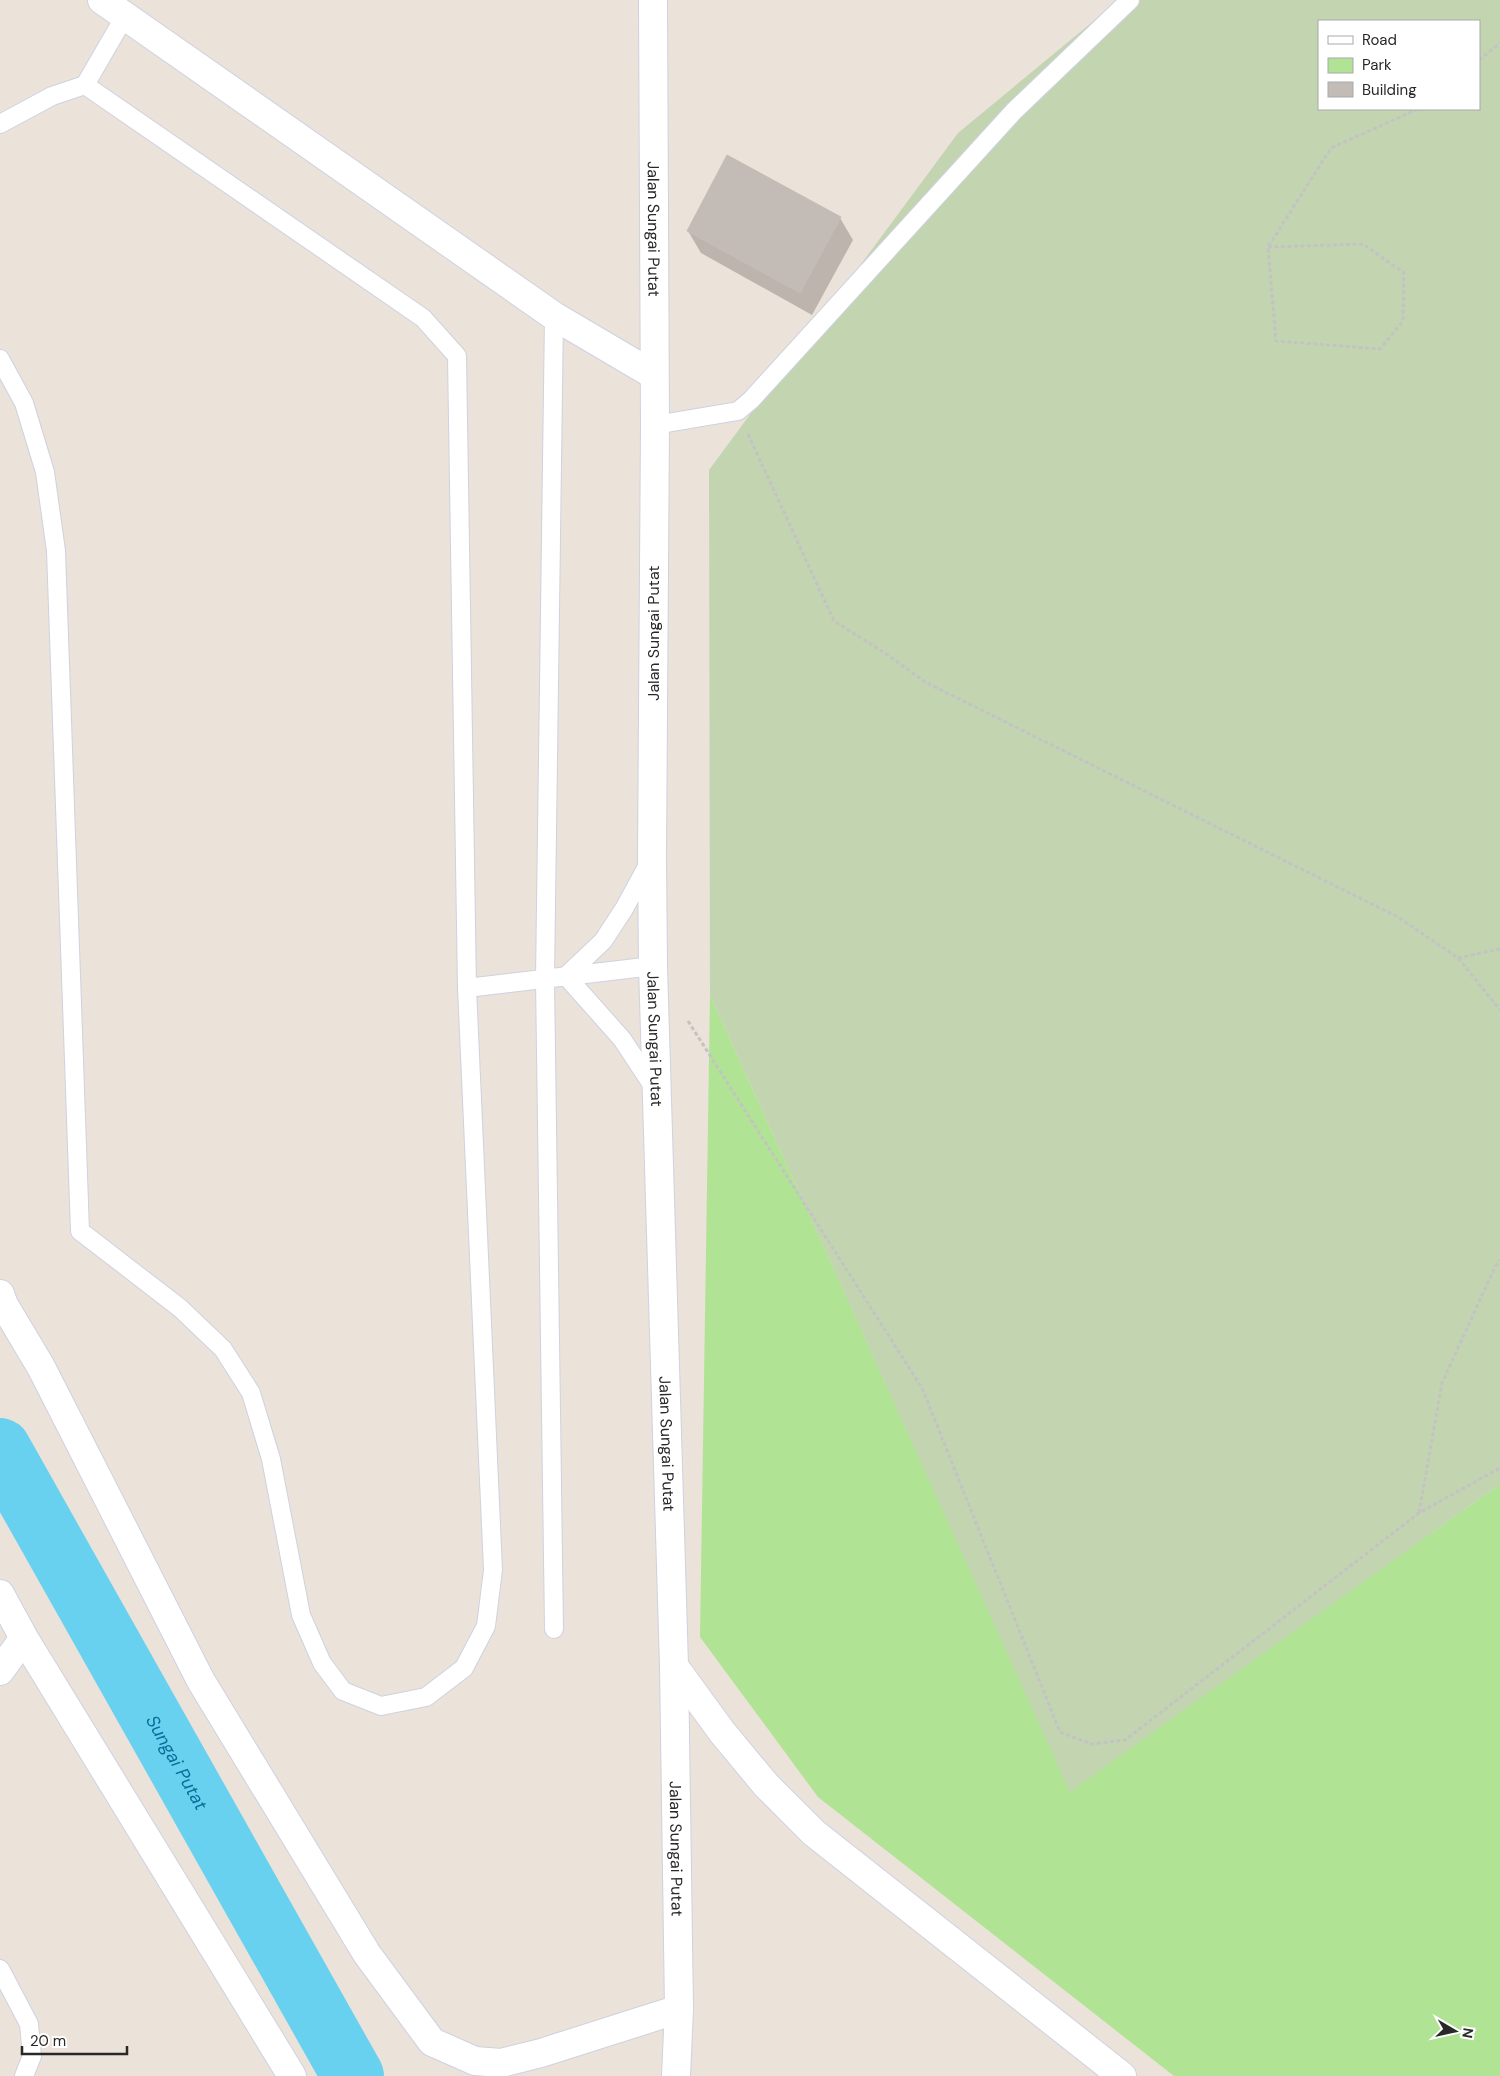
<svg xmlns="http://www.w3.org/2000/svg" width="1500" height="2076" viewBox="0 0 1500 2076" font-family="'DM Sans',sans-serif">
	<rect width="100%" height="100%" fill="#ebe2d9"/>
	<path fill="#b1e394" d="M710,995L1070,1791L1500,1484V2076H1174L818,1797L700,1637Z"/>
	<path fill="#c3d5b0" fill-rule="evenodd" d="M1119,0H1500V1484L1070,1792L710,995L709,470L958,133ZM1319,21H1479V109H1319Z"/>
	<path fill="#0003" d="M840,218L853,240L812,315L701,253L688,231Z"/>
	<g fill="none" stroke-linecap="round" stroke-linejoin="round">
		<path stroke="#69d1f0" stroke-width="62" id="s1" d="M0,1449L353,2076"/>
	</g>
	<path fill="#c3bcb6" stroke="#c6beb3" d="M727,155L841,217L800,293L687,231Z"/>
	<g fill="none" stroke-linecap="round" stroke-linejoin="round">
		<g stroke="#ced2e1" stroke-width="20">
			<path id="lane" d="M85,85L125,16
				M0,124L52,96L85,85L423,318L457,356L467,988L493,1570L486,1626L464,1668L426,1697L381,1706L343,1691L322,1663L301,1615L271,1459L251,1393L223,1349L180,1308L80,1231L56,551L45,472L24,403L0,359
				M655,425L738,411L751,400L1014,111L1130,0
				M566,976L603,941L624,909L649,863
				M566,976L622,1039L655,1089
				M467,988L653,966
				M554,1629L545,979L554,316
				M0,1969L29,2024L32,2056L24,2076"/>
		</g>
		<g stroke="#ced2e1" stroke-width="30">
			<path id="street" d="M102,0L554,316L654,375
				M0,1294L4,1305L41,1367L201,1681L367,1954L432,2042L475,2061L501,2063L541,2053L679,2009
				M0,1594L24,1638L292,2076
				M674,1666L722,1732L766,1785L814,1833L1122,2076
				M0,1671L24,1638"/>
		</g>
		<g stroke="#ced2e1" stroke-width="30">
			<g id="secondary">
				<path id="s2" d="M653,0L655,425L652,858L653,966L674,1666L679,2009L676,2076"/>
			</g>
		</g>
		<path stroke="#c3c3c3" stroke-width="3" stroke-dasharray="4 2.5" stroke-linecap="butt" d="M1479,60L1500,43
			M1268,247L1363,244L1404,273L1403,321L1380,349L1276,341L1268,247L1331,148L1418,109
			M748,434L834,621L885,653L925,682L1398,917L1458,958L1500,1010
			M1458,958L1500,949
			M688,1021L922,1388L1060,1732L1092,1744L1125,1740L1419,1513L1500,1468
			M1419,1513L1442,1383L1495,1267L1500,1260"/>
		<use href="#lane" stroke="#fff" stroke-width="18"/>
		<use href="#street" stroke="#fff" stroke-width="28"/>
		<use href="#secondary" stroke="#fff" stroke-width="28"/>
	</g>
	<g text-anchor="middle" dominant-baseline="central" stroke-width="4" stroke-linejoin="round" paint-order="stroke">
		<g font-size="16" fill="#282828" stroke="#fff">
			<text stroke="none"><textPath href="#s2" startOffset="229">Jalan Sungai Putat</textPath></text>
			<text transform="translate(653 633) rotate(-90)">Jalan Sungai Putat</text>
			<text stroke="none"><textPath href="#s2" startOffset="1039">Jalan Sungai Putat</textPath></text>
			<text stroke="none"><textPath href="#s2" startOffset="1444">Jalan Sungai Putat</textPath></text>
			<text stroke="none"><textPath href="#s2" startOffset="1849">Jalan Sungai Putat</textPath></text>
		</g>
		<g font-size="18" font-style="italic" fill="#0b6d98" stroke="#fff">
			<text stroke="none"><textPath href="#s1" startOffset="360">Sungai Putat</textPath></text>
		</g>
	</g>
	<rect x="1318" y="20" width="162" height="90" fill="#ffffff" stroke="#a9a9a9"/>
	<rect x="1328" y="36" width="25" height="8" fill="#ffffff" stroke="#a9a9a9"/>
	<text x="1362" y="45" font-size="15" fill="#282828">Road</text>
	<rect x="1328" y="58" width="25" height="15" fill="#b1e394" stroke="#a9a9a9"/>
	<text x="1362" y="70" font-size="15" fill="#282828">Park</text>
	<rect x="1328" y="82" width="25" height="15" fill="#c3bcb6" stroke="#a9a9a9"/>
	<text x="1362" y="95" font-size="15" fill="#282828">Building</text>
	<g transform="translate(1455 2031) rotate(99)" stroke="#ffffff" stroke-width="4" paint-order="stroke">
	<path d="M0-4L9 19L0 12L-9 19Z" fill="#282828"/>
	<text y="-8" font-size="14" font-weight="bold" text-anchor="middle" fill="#282828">N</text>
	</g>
	<path d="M22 2046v8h105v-8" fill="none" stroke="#282828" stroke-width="2.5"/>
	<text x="30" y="2046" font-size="15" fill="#282828" stroke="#ffffff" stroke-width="4" paint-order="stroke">20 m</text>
</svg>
